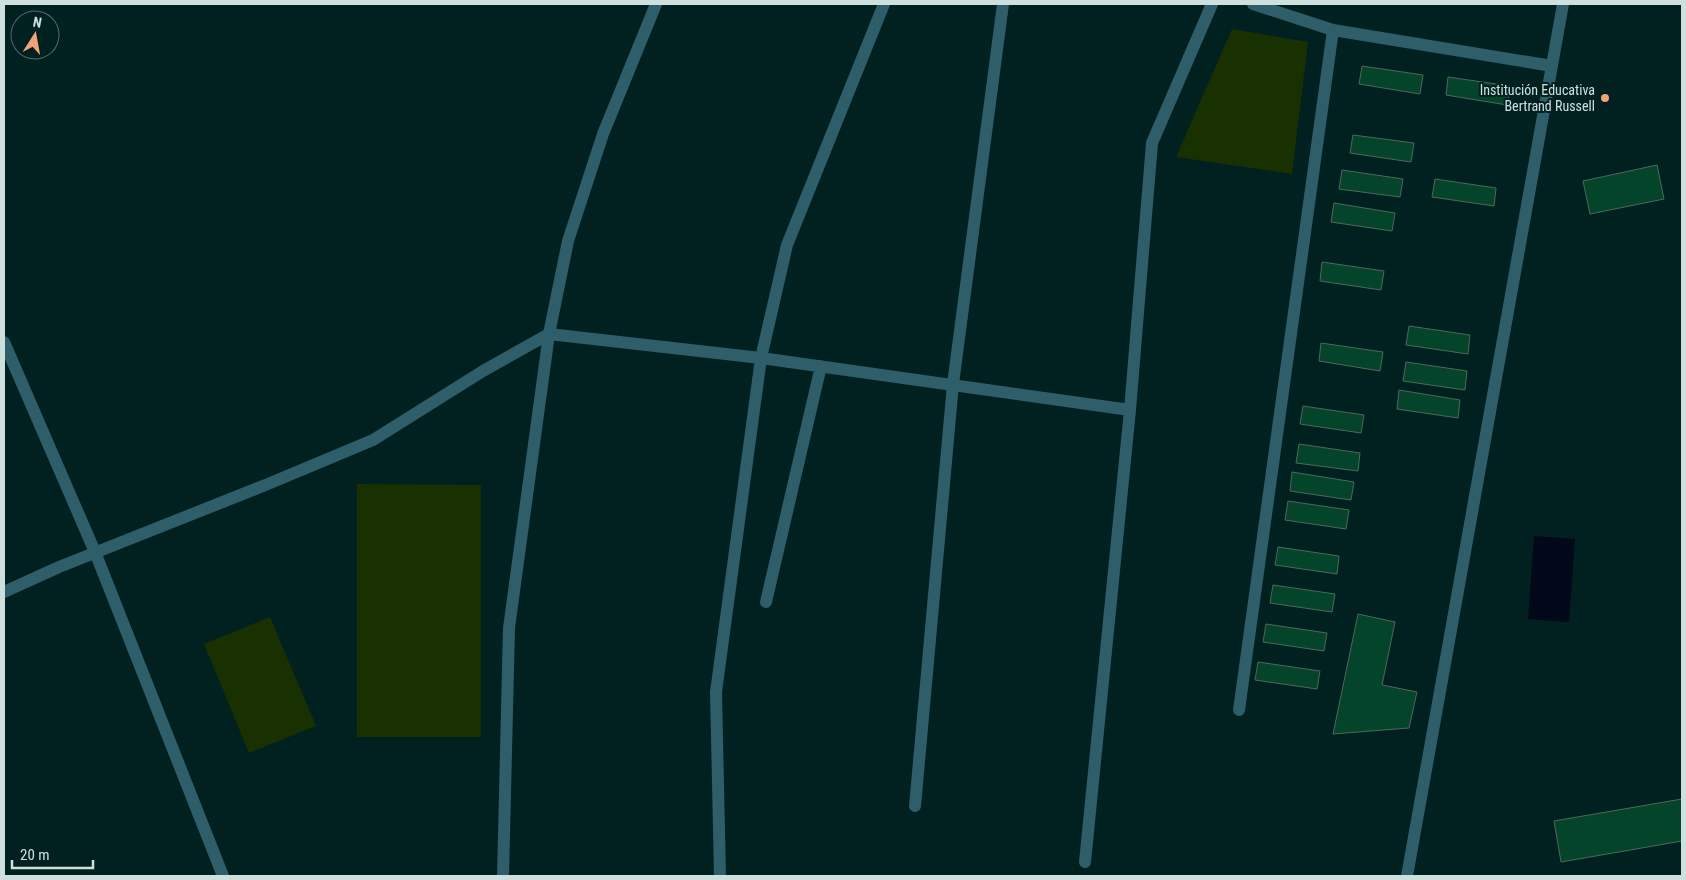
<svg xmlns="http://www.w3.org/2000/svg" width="1686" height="880" viewBox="0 0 1686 880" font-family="'Roboto Condensed',sans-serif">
	<rect width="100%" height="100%" fill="#00211f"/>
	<path fill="#193000" d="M1232,29L1308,42L1292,174L1176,157Z
		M357,484L481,485V737H357Z
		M270,617L316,726L249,753L204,644Z"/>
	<path fill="#000819" d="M1534,536L1575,539L1569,622L1528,619Z"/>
	<path fill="#04442b" stroke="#4e685a" d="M1362,66L1423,75L1420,94L1359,84Z
		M1448,77L1510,86L1507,105L1446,95Z
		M1353,135L1414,143L1411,162L1350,153Z
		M1657,165L1664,199L1590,214L1583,181Z
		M1342,170L1403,179L1400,197L1339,189Z
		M1435,179L1496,188L1494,206L1432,197Z
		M1334,203L1395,213L1392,231L1331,222Z
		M1322,262L1384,271L1381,290L1320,281Z
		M1409,326L1470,335L1468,354L1406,345Z
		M1321,343L1383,352L1380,371L1319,361Z
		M1406,362L1467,371L1465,390L1403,381Z
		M1399,390L1460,400L1458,418L1397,409Z
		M1303,406L1364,415L1361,433L1300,424Z
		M1299,444L1360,453L1358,471L1296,463Z
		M1292,472L1354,482L1351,500L1290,491Z
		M1288,501L1349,510L1346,529L1285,520Z
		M1278,547L1339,556L1337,574L1275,565Z
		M1273,585L1335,594L1332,612L1270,603Z
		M1358,614L1395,622L1382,685L1417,692L1409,728L1333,734Z
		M1266,624L1327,633L1324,651L1263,642Z
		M1258,662L1320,671L1317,689L1255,680Z
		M1682,799V841L1561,862L1554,821Z"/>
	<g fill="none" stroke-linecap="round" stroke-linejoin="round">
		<path stroke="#2d5e6a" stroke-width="12" d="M1253,4L1333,30L1552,66
			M4,342L95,552L223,876
			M4,592L59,567L268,484L373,440L483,371L549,334L761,358L1130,410
			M766,602L821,366
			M1239,710L1333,30
			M915,806L953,384L1003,4
			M1085,862L1130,410L1152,143L1212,4
			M503,876L509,628L549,334L568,241L603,134L656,4
			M720,876L716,692L761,358L787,245L884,4
			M1407,876L1563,4"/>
	</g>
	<circle fill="#efa378" stroke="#00211f" stroke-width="2" cx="1605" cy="98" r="5"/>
	<g text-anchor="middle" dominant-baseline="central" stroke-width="4" stroke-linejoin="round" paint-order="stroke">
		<g font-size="14" fill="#cee0de" stroke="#00211f" text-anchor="end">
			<text x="1595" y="90">Institución Educativa<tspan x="1595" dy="16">Bertrand Russell</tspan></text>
		</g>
	</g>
	<rect width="1686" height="880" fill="none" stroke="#cee0de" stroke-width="10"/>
	<g transform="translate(35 35) rotate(11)"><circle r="24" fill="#00211f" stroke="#526d6b"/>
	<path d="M0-4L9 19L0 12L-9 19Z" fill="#efa378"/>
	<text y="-8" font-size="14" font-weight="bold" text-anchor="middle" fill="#cee0de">N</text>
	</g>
	<path d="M12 860v8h81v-8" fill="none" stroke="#cee0de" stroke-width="2.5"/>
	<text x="20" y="860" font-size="15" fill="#cee0de" stroke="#00211f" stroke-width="4" paint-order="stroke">20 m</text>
</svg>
